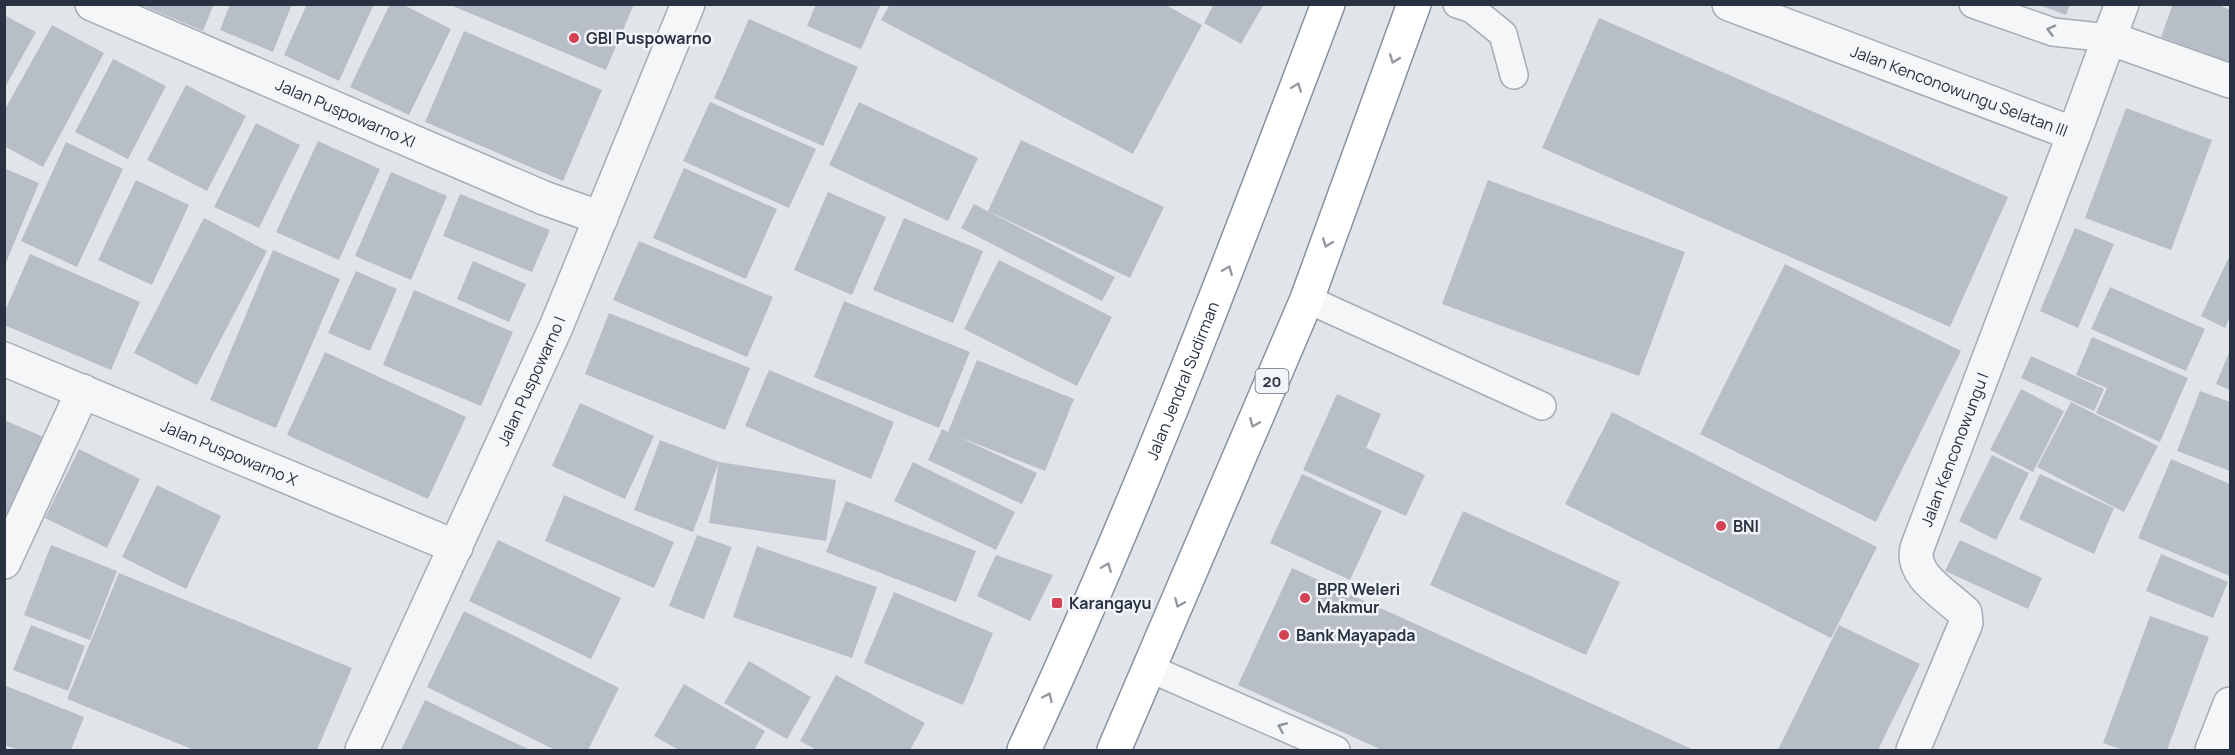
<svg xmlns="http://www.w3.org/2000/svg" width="2235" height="755" viewBox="0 0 2235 755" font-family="Manrope,sans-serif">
	<rect width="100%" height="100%" fill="#e1e5ea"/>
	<path fill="#b8bec8" d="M139,4H214L203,31Z
		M230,4H292L273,52L220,30Z
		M307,4H374L339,81L284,55Z
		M390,4H402L451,29L409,115L350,87Z
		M448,4H634L606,70Z
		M816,4H881L861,49L807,26Z
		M890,4H1164L1202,25L1133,154L881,20Z
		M1214,4H1264L1241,44L1204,23Z
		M2037,4H2070L2066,15Z
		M2173,4H2217L2230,10V63L2161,37Z
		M4,15L36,32L4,89Z
		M1599,18L2008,197L1950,327L1542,148Z
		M749,19L858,67L823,146L714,98Z
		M52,25L104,53L43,167L4,146V111Z
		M464,31L602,90L563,181L425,122Z
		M113,59L166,86L128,159L75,132Z
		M186,85L246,116L207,191L147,160Z
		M710,102L816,149L789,208L683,161Z
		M859,102L978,158L948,221L829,165Z
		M2126,108L2212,140L2171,250L2085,218Z
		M256,123L300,145L259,228L214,207Z
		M1021,140L1164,207L1130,278L988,211Z
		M318,141L380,169L339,260L276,232Z
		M66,142L123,169L77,267L21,241Z
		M4,168L39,183L5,265H4Z
		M684,168L777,209L746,279L653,238Z
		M391,172L447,196L411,280L355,256Z
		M136,180L189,205L152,285L98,260Z
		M1488,180L1685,252L1639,376L1442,304Z
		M828,192L886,217L852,295L794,270Z
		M460,194L550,230L532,272L443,236Z
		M974,204L1115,277L1102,301L961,228Z
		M204,218L267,251L197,385L134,353Z
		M904,218L983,251L953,323L873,290Z
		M2075,228L2114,244L2078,328L2040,311Z
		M639,241L773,297L747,357L613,300Z
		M273,250L340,279L276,428L210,400Z
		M30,254L140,302L111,370L4,325V313Z
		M2230,255V317L2225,328L2201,316Z
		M999,260L1112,317L1077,386L964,329Z
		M473,261L526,284L509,322L457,299Z
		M1785,264L1961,351L1876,522L1700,434Z
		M356,271L397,289L370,351L328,333Z
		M2110,287L2205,329L2186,371L2091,329Z
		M414,290L513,332L481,406L383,365Z
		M844,301L970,352L939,428L814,377Z
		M609,313L750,368L725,430L585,374Z
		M2092,337L2188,378L2160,442L2096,413L2107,388L2076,375Z
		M2230,350V390L2216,384Z
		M325,352L466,417L428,499L287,435Z
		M2031,356L2104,389L2094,411L2021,378Z
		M977,360L1074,399L1045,471L959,437L1037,473L1022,504L928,460L942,429L948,432Z
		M769,370L894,422L871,479L745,426Z
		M2021,389L2064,411L2033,472L1990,450Z
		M2200,391L2230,402V471L2177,451Z
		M1337,394L1381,414L1366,448L1425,475L1406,516L1303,470Z
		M2071,402L2158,446L2124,512L2037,467Z
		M580,403L654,436L625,499L552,466Z
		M1612,412L1877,547L1831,638L1565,504Z
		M4,420L46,438L4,527Z
		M660,440L719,462L693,532L634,510Z
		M79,449L140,479L107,548L45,518Z
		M1992,455L2029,473L1996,540L1959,521Z
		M2171,459L2230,484V576L2138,538Z
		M719,462L836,480L826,541L709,523Z
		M913,462L1015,512L996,550L894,501Z
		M1302,474L1382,511L1350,580L1270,543Z
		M2040,474L2114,508L2094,554L2019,519Z
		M157,485L221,516L186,589L122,557Z
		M564,495L674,542L654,588L545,541Z
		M846,501L976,551L956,602L826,552Z
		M1463,511L1620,582L1586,655L1430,585Z
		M697,535L732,547L704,619L669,606Z
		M498,540L621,598L591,659L469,601Z
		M1960,540L2042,578L2028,609L1945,571Z
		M51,545L117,571L90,640L24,615Z
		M757,546L877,587L852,658L733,617Z
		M2161,554L2228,582L2213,618L2146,591Z
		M996,555L1053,575L1030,621L977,596Z
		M1292,568L1694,750H1382L1238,685Z
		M119,573L352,668L317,750H194L67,699Z
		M894,592L993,633L963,705L864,663Z
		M464,611L619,688L588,750H555L427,687Z
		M2150,616L2209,637L2167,750H2123L2103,743Z
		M31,625L85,646L68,691L13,670Z
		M1839,625L1920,664L1878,750H1778Z
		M749,661L811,697L787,739L724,703Z
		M836,675L925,723L910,750H817L800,741Z
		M684,684L765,731L754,750H679L654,736Z
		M4,685L84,717L71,750H19L4,745Z
		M425,700L530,750H401Z"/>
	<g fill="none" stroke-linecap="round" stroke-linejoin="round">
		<g stroke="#a6acb5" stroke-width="30">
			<path id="service" d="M1457,4L1472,9L1503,34L1514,75
				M1973,4L2053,32L2109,38
				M1307,299L1542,406
				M1151,669L1336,750"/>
		</g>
		<g stroke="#a6acb5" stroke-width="36">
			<g id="minor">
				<path id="s1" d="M92,4L544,198L601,218"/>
				<path id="s2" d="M1729,4L2074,134L2109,38L2230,81"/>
				<path d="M2109,38L2122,4"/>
				<path id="s3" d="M4,359L456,547"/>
				<path d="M4,562L83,391"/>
				<path id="s4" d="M362,750L556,327L688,4"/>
				<path id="s5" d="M1913,750L1966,623L1965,613C1947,595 1910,576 1917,548L2074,134"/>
				<path d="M2212,750L2230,704"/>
			</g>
		</g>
		<g stroke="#8891a2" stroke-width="36">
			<g id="trunk">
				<path id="s6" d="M1024,750C1137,507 1233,256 1328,4"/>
				<path d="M1114,750L1307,299L1414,4"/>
			</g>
		</g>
		<use href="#service" stroke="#f4f6f8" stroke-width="27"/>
		<use href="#minor" stroke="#f4f6f8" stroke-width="33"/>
		<use href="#trunk" stroke="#fff" stroke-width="33"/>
	</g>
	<defs><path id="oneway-chevron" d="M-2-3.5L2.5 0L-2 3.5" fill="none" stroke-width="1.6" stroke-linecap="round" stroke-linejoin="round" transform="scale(1.5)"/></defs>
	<g stroke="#8e949e">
		<use href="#oneway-chevron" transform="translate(2051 30) rotate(-166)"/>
		<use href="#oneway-chevron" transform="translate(1282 727) rotate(-156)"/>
	</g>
	<g stroke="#9498a1">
		<use href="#oneway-chevron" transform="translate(1394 59) rotate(110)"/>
		<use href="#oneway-chevron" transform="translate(1297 87) rotate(-69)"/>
		<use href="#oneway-chevron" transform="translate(1327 243) rotate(110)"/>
		<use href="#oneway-chevron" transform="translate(1228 270) rotate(-68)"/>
		<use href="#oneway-chevron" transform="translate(1254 423) rotate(113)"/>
		<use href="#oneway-chevron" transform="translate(1107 567) rotate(-68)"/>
		<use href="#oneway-chevron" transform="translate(1179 603) rotate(113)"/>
		<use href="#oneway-chevron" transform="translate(1048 697) rotate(-65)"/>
	</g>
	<g fill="#d44254" stroke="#f1f4f8" stroke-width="2">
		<circle cx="574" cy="38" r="6"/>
		<circle cx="1721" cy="526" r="6"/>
		<circle cx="1305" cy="598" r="6"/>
		<rect x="1051" y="597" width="12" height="12" rx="3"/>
		<circle cx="1284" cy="635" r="6"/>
	</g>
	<g text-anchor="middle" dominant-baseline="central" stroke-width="5" stroke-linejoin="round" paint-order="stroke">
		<rect fill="#f1f4f8" stroke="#656c79" stroke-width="1.5" x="1255.5" y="369" width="33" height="24" rx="4.5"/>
		<g font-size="15" font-weight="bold" fill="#293243">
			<text x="1272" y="381">20</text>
		</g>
		<g font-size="16" font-weight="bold" fill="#293243" stroke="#f1f4f8" text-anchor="start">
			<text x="586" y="38">GBI Puspowarno</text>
			<text x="1733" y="526">BNI</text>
			<text x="1317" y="589">BPR Weleri<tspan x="1317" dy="18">Makmur</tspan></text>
			<text x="1069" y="603">Karangayu</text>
			<text x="1296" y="635">Bank Mayapada</text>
		</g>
		<g font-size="16" fill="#293243" stroke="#f1f4f8">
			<text stroke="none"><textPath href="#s2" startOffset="246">Jalan Kenconowungu Selatan III</textPath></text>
			<text stroke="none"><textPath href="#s1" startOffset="276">Jalan Puspowarno XI</textPath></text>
			<text stroke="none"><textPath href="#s4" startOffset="406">Jalan Puspowarno I</textPath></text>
			<text stroke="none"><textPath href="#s6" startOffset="402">Jalan Jendral Sudirman</textPath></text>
			<text stroke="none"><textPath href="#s5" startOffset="338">Jalan Kenconowungu I</textPath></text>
			<text stroke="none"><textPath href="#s3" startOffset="244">Jalan Puspowarno X</textPath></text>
		</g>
	</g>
	<rect width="2235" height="755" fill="none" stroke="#293243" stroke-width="12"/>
</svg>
